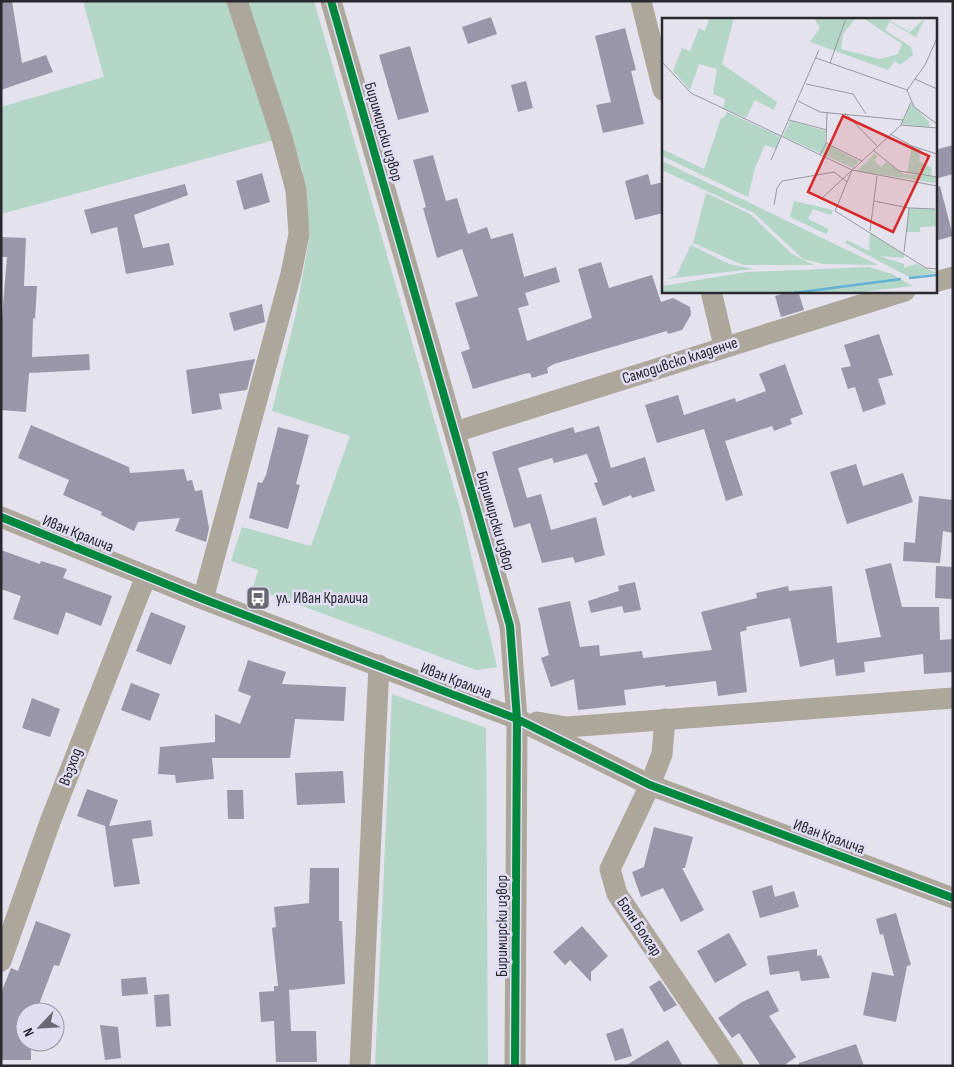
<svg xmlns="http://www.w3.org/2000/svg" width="954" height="1067" viewBox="0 0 954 1067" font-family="'Sofia Sans Condensed',sans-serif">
	<rect width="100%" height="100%" fill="#e4e2ed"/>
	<path fill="#b3d6c6" d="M83,1H237L282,138L1,214V107L104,77Z
		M246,1H314L462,516L497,667L476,670L253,588L258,570L231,561L242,527L311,546L350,436L272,411L296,313L310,234L302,169Z
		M392,694L486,728L488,1066H375Z"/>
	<path fill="#9a96a9" d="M1,1H12L22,63L46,55L53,72L1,90Z
		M491,17L497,34L468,44L462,27Z
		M625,28L636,70L631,71L644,124L603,133L596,105L611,102L595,36Z
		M410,46L429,112L398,120L379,55Z
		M526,81L533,108L518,112L511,85Z
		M953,145V174L935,179V150Z
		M433,155L446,201L457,198L468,234L487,227L491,239L513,233L524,277L556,267L560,282L525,293L529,305L518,308L527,341L592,318L578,269L601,262L609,288L652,275L661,302L673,298L690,307L691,315L682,330L668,334L667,331L554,364L547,368L548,373L532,378L530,373L524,374L473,389L461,352L470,349L455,303L478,296L462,249L437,258L423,208L426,207L413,160Z
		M262,173L270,202L244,210L236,181Z
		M648,174L651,185L663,182V213L635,220L625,181Z
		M185,184L188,195L134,215L143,248L169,243L174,265L126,274L117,227L91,234L84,210Z
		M940,186L953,236L935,241V187Z
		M1,237L26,238L24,286H37L35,319L33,318L32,357L89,354L90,370L29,373L26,412L1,410V329L7,257H1Z
		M792,291H798L804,310L781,317L775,296Z
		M262,304L265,322L234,331L229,313Z
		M879,334L893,375L878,379L886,404L863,412L855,387L848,389L841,368L851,366L844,345Z
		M255,359L247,390L219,394L222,409L192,414L186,370Z
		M785,364L803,414L790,419L792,424L774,431L772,426L725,441L743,495L726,501L704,429L657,443L645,405L678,395L684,415L735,398L736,402L766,391L759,374Z
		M31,425L129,467L130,473L184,469L187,481L192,480L195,491L202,490L209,528L206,542L175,531L180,518L138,522L134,531L101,515L102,512L63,495L69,480L18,458Z
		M599,426L611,468L645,457L655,491L632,498L631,495L603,506L594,483L598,482L587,454L554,463L552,458L518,468L527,498L541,494L551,530L596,517L605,555L575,563L573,557L542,563L530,523L514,528L492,452L573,427L575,433Z
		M278,427L309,435L296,484L300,485L288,529L249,518L258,482L262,483L266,475Z
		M856,464L863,486L903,473L913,502L847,524L830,472Z
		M919,496L953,500V533L943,531L940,563L903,561L904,542L915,543Z
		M1,550L40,564L41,561L67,569L63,578L112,596L101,626L66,612L58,635L13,619L21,596L1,589Z
		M891,563L902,607H939L940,640L953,639V672L924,674L923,654L864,662L865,672L836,676L834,659L800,667L790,618L746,627L747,630L740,632L747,692L718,696L716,681L665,687V685L624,690L626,705L578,710L574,679L551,687L541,658L549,655L538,608L570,601L580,647L599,645L600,656L642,651L643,658L712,650L701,612L757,598L756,593L788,586L789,591L832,586L837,643L881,637L865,569Z
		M936,566L953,567V599L935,598Z
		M635,582L641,610L624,613L622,606L591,613L588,601L619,591L618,586Z
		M151,612L186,626L171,665L136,651Z
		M248,660L286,672L282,684L346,687L344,721L295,719L290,758H212L214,779L176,783L175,775L158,774L160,747L215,742V714L240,724L251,696L238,691Z
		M131,683L160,694L150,721L121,710Z
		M32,698L60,709L50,737L22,728Z
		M343,771L345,803L297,805L295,773Z
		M87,789L118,800L109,826L151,820L153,836L132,839L140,884L114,887L105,826L77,816Z
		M227,790H243L244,819H228Z
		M654,827L693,837L685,868H682L704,910L681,922L663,888L641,897L632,872L644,867Z
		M310,868H339V921H342L345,984L289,990L291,1031H316L317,1062H276L274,1021L261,1022L259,992L274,991V986H278L272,928L276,927L274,907L309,903Z
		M772,885L775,897L794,891L799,907L760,918L752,891Z
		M896,913L911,965L907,966L896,1022L863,1015L872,972L894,976L883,934L880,935L876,919Z
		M36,921L71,934L59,966L54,965L36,1012H25V1042H31V1060H1V993L11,968L18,971Z
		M582,926L608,956L591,972V982L570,960L565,965L553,952Z
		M729,933L747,965L715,983L697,951Z
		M817,949V956L821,955L830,978L801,981L799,971L770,975L767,956Z
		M146,977L148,994L122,996L121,979Z
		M660,980L677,1005L664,1012L649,987Z
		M768,990L779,1011L769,1016L796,1057L783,1066H761L739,1033L732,1038L718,1018L742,1002Z
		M169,994L171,1026L156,1027L154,995Z
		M100,1025L118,1027L121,1058L105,1060Z
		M623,1028L632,1056L615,1061L606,1034Z
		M668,1040L683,1066H625Z
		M856,1044L864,1066H799V1063Z"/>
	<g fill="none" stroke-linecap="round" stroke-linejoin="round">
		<path stroke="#ada69b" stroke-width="21" d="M331,1L510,626L517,719L515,1066
			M641,1L663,90
			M935,282L953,277
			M711,291L724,346
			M455,432L905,291
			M1,517L203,599L517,719L650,785L953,898
			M203,599L291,274L299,234L296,190L282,138L237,1
			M665,719L662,754L650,785L610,869L617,894L733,1066
			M537,722L567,727L953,698
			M1,961L50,822L146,576
			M360,1066L379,665"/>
		<g stroke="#e0ddf2" stroke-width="11">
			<path id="cycleway" d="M331,1L510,626L517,719L515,1066
				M1,517L203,599L517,719L650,785L953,898"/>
		</g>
		<use href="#cycleway" stroke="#00873e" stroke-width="8"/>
	</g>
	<defs>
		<g id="bus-square" transform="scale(1.25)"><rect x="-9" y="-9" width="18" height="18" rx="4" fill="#6a6972" stroke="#e0ddf2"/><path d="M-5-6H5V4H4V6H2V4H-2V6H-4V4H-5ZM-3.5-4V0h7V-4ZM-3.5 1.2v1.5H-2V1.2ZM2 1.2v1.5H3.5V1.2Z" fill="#fff"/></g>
	</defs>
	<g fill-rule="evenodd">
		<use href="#bus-square" x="258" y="598"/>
	</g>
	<g text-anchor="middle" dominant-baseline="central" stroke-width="5" stroke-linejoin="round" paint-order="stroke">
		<g font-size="16" fill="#29282f" stroke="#e0ddf2">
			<text transform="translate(383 132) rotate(74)">Биримирски извор</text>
			<text transform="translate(680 361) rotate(-18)">Самодивско кладенче</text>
			<text transform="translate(495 521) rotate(74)">Биримирски извор</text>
			<text transform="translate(78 534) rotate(22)">Иван Кралича</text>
			<text transform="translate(456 681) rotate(21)">Иван Кралича</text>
			<text transform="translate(71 767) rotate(-69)">Възход</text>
			<text transform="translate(829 837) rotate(20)">Иван Кралича</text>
			<text transform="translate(502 926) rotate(-90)">Биримирски извор</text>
			<text transform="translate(639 927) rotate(56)">Боян Болгар</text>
		</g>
		<g font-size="16" fill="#29282f" stroke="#e0ddf2" text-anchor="start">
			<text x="276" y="598">ул. Иван Кралича</text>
		</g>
	</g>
	<g transform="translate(662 18)">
		<rect width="275" height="275" fill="#e4e2ed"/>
		<path d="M47,0H72L60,46L115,84L112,92L93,82L84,100L61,90L63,81L51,76L55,51L37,46L28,72L11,53L20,30L28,33L37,10L43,13ZM152,0H194L181,16L179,31L218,41L236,36L240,26L201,0H223L248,14L263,0L254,19L228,4L223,12L249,29L251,37L238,47L233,43L226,52L148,24L158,10ZM249,85L267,104V109L240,106ZM65,94L119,119L114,131L103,127L93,150L86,179L0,138V131L42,151L59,100H62ZM128,103L164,113L163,125L197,143L191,150L121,118ZM250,128L259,131L257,143L270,150L269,158L245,155ZM213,135L216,138L212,142L219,149L224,144L242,156L274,159L273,165L195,153ZM0,143L84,183L216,247L161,246L141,241L92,195L0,152ZM44,175L88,196L130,236L152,247H81L31,225ZM132,183L171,192L169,197L151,191L146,201L167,211L164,216L128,199ZM247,190L273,191L274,208L258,209V214H244ZM208,215L242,236V240L217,238L242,246V250L254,246L275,255L247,259L183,225L185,222L207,233ZM29,227L67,246L92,251L3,261L14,258ZM207,249L230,256L250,268L190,275H0V268L85,254Z" fill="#b3d6c6"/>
		<path fill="none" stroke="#62b0d4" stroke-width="2.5" d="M247,260L275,257M132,275L239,261"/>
		<path fill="none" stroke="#9998a1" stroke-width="1" d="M154,40L245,72L252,89L275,106M0,44L29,75L190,152L275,168M168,45L184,0M253,61L275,71M144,66L191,76L204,96M245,72L263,47L275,20M136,83L158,94L241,102M183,95L215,128M127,102L165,112M239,107L275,110M228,116L250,128L275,136M164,125L200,143M211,132L237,153L275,159M158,137L164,125L165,94M109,142L157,32M190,152L173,193L264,250L275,251M275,170V213M159,181L239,107L249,84M212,183L247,190L273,191M112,187L115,170L120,163L172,154L185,164M208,213L215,158M242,234L247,190"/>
		<path fill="#d62828" fill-opacity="0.15" stroke="#d62828" stroke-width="2.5" d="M181,98L267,138L231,214L146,174Z"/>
		<rect width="275" height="275" fill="none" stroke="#29282f" stroke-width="2.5"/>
	</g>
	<rect width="954" height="1067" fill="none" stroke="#29282f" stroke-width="5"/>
	<g transform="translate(40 1027) rotate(245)"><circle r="24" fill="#e0ddf2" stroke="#9795a4"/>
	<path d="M0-4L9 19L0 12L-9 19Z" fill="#6a6972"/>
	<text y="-8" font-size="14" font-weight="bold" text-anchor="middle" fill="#29282f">N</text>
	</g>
</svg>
